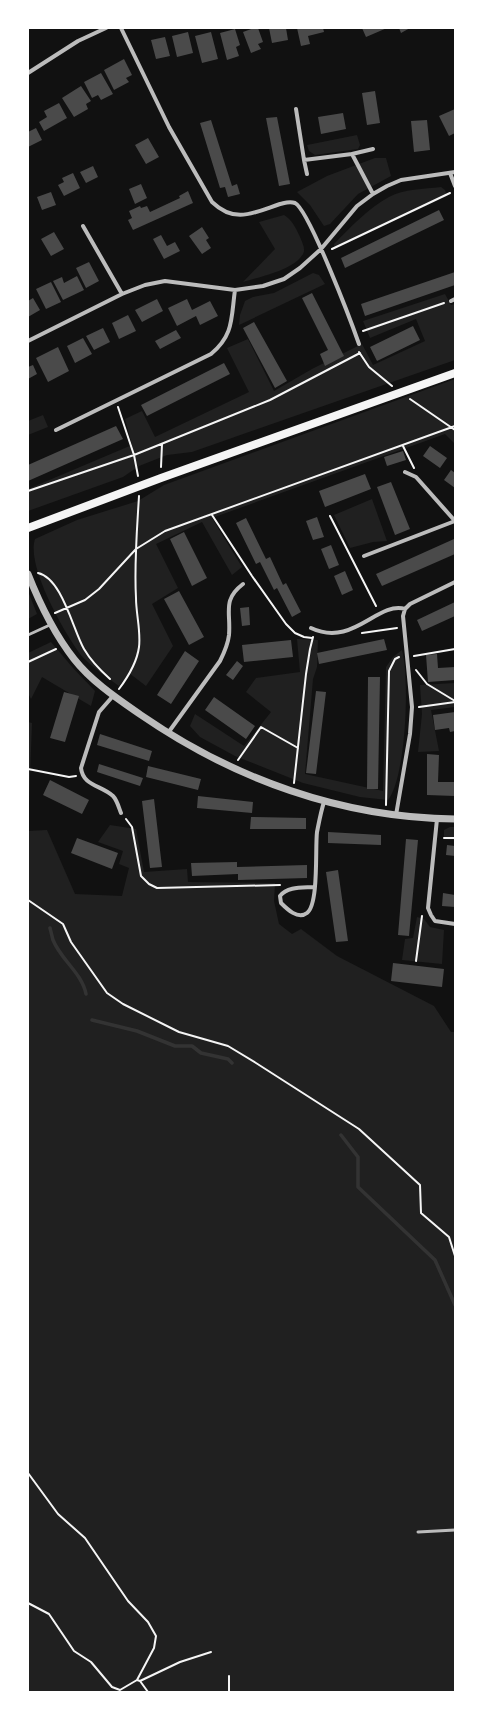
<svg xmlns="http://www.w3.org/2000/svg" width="483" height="1720" viewBox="0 0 483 1720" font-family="'IBM Plex Serif',serif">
	<rect width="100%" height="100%" fill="#111"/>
	<path fill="#202020" d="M357,135L360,145L358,149L315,155L309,151L307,145Z
		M375,158H386L391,176L358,194L330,224L324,226L310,205L297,192L327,176Z
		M441,187L445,190L447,196L335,249L334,244C351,227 367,209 389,197C404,189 424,189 441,187Z
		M284,215C292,220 296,228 300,237C302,242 306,249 303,254C294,270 259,277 243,282L275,249L259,222Z
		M313,273L319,275L325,284L239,325L240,315L245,301L253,297L274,293Z
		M445,294L451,305L455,304V360L192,452L167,455L139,466L123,477L28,511V489L132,445L125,419L142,411L155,437L249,392L227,348L248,339L274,391L312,369L362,344L373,365L425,341L416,319L370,338L363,321Z
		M455,379V444L445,434L212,518L242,567L232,575L202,522L156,544L178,588L152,604L173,646L146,686L129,673L119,686C108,678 88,664 80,654C64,632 26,566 35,539L77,520L138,501L164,485Z
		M43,415L48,427L28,435V421Z
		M372,499L387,541L373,542L350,548L334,515Z
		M28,591L37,614L28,619Z
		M297,639L318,640L317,667L313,679L305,774L383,791L386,667L393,657L402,650C410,678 406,778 388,800L360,797L303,783L235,756L200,737L190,726L195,714L244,746L271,712L246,692L256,678L300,672Z
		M51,642L73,668L95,691L91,706L42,677L31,699L28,693V653Z
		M455,683V707L431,710L439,751L418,752L422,714L420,685Z
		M28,722L32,723L28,831L47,830L75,894L122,896L129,868L119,864L123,851L98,842L110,825L136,829L144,872L187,869L188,882L275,883L274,901L279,924L292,934L301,929L337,956L434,1006L451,1032H455V1692H28Z
		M450,827H455V840L444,839V830Z
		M417,917L424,919L430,927L444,930L442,964L402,960L405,939L413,938Z"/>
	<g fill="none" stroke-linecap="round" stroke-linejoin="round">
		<path stroke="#333" stroke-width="3.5" d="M50,928C51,932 52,936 53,940C61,960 82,973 86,994
			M92,1020L137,1031L175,1046H192L201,1053L228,1059L232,1063
			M341,1135L358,1157V1187L435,1260L455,1305"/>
	</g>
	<path fill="#4a4a4a" d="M254,28H258L263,42L258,44L261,49L251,53L243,32Z
		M269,28H286L288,40L272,43Z
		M297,28H323L324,32L308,36L310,44L301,46Z
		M362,28H387L366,37Z
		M399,28H410L401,33Z
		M235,29L240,45L236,47L239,56L227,60L220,33Z
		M188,32L193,53L177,57L172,36Z
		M211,32L218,59L202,63L195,36Z
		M165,37L170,56L156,59L151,40Z
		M124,59L132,75L126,78L129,82L114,90L104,70Z
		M101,73L113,94L101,100L98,95L92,98L84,82Z
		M81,86L91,101L86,104L88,109L74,117L62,98Z
		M375,91L380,123L367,125L362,93Z
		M59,103L67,118L44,131L39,122L47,117L44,111Z
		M455,109V133L449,136L439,116Z
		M343,113L346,129L321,134L318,117Z
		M277,117L290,184L279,186L266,118Z
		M211,120L232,186L237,184L240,194L228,197L225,187L220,188L200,123Z
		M427,120L430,150L414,152L411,121Z
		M36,128L42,140L28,147V132Z
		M148,138L159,157L146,164L135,145Z
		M93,166L98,177L86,183L80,172Z
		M73,173L80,188L64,196L58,185L64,182L62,178Z
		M141,184L147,198L135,204L129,189Z
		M188,191L193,203L133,230L128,220L132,218L129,211L140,206L141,208L147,206L150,212L180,198L179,196Z
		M51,192L56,205L42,210L37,197Z
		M439,210L444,220L345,268L341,258Z
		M202,227L209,238L206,240L211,248L202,254L189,236Z
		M54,232L64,249L51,256L41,239Z
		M161,235L167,246L175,242L180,251L164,259L153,239Z
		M89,262L99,281L86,288L76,268Z
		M455,272V285L365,316L361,304Z
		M77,276L84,290L63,300L53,281L62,277L64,283Z
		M51,282L61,302L46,309L36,289Z
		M312,293L344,356L325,366L320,354L328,350L302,298Z
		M33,298L40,310L28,317V301Z
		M157,299L163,311L142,322L135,310Z
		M187,299L192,310L210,301L218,316L200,325L196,316L177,326L168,308Z
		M128,315L136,331L119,339L112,323Z
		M254,322L287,381L275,388L243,328Z
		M413,326L420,340L377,361L370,347Z
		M103,328L110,342L94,350L86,336Z
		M176,330L181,338L160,349L155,341Z
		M83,338L92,354L75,363L67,346Z
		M58,347L69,371L48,382L36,358Z
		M224,363L230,374L147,416L141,405Z
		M33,365L37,374L28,379V367Z
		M116,426L123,439L28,481V465Z
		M430,446L447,458L440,468L423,456Z
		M403,451L406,460L387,466L384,457Z
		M451,470L455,473V488L444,480Z
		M365,474L371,489L325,507L319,491Z
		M391,482L410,529L395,535L377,487Z
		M317,517L324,537L313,540L306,521Z
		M246,518L266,559L270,557L283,585L286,583L301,612L292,617L277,588L274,590L260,562L256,564L236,523Z
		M184,532L207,578L192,586L170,539Z
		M454,539L455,554L382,586L376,574Z
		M331,545L339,565L329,569L321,549Z
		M345,571L353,590L342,595L334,576Z
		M179,591L204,637L189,645L164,599Z
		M455,602V616L422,631L417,620Z
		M249,607L250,625L242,626L240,608Z
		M384,639L387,650L319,664L317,653Z
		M291,640L293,657L244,662L242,645Z
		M185,651L199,661L171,704L157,695Z
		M437,654L438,668L455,667V680L428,682L426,655Z
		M237,661L243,666L233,680L226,675Z
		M368,677H380L378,789H367Z
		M316,691L326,692L316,774L306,773Z
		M64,692L79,696L65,742L50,738Z
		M214,697L255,726L246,739L205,710Z
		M455,712V731L450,732L449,728L435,730L433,715Z
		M100,734L152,751L149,761L97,745Z
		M427,754L439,755L438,782H455V796L427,795Z
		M99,764L143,778L140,786L97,772Z
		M148,766L201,779L198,790L146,777Z
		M50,780L89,800L82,814L43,795Z
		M198,796L253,802L252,813L197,808Z
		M154,799L162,867L150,868L142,801Z
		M251,817L306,818V829H250Z
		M328,832L381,835V845L328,843Z
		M77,838L118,853L112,869L71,853Z
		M406,839L418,840L409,936L398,935Z
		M447,845L455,846V856L446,855Z
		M237,862V867L307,865V878L238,880V874L192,876L191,863Z
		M338,870L348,941L336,942L326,872Z
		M443,893L455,895V907L442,906Z
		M393,963L444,969L442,987L391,981Z"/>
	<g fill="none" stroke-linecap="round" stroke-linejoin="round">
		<path stroke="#f5f5f5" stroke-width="2" d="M332,249L450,193
			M363,331L444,303
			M359,352L369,367L392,386
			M410,399L455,430
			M118,407L134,455L138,476
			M403,446L414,468
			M161,467L162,444
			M28,491L134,455L270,400L360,353
			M212,515L252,576L286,624L295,633L304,637L312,638
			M330,516L376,606
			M38,573C62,578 73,630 84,649C91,661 100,670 110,679
			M55,613L85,600L99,589L136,549L165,531L455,426
			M362,633L397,628
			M414,656L455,649
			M28,662L56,649
			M416,670L427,684L455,701
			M119,689C128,677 137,662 139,647C141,631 136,614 136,598C134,564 137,530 139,496
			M419,707L455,702
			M238,760L261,727L298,748
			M28,769L69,777L76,776
			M294,783L306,674L310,649L313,637
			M386,805L389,671L395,659L399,657
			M126,819L132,827L141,876L149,884L157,888L280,885
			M444,838H455
			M28,900L63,924L71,942L107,993L123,1004L179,1032L228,1046L256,1063L359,1129L420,1185L421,1213L449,1237L455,1256
			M416,961L422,916
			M28,1473L58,1514L85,1538L128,1601L148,1622L156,1636L154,1648L137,1680
			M28,1603L49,1614L74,1651L91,1662L112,1687L120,1690L137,1680L140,1681L148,1692
			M229,1676V1692
			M140,1681L180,1662L211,1652"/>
		<path stroke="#bcbcbc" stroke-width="3" d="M28,635L52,624
			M418,1532L455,1530"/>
		<path stroke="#bcbcbc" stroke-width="4" d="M121,28L169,127L212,202C235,224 253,213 280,204C285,203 289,201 295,203C309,210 352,324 359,344
			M28,73L78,41L106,28
			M296,109L304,160L352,154L373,194
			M352,154L373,149
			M304,160L307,174
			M450,173L455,186
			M83,226L122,294
			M451,301L455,299
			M28,341L122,294L145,285L165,281L235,290L263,286L284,279L300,268L321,249L357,206L373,194L387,186L401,180L455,172
			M56,430L211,354C234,335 231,318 235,290
			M405,472L416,477L455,521
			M364,556L455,521
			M311,628C353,648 377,601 405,609
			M113,696L99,712L81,768C83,786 101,785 113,796C117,800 119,808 121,813
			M168,733L220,661C224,653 228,644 229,635C231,612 222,600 243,584
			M396,815L410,734L412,707L403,616L405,609L410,604L455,582
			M437,819L428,908L431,915L435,921L455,924
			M315,887C303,888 288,886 280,896L281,903C287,909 298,920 307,913C319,904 315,848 317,832C319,822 321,811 324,802"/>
		<path stroke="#bcbcbc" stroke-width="7" d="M28,574C39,602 56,636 74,659C92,682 118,699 141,715C234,779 342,818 455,819"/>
		<path stroke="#f5f5f5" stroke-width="8" d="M28,528L161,478L455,373"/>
	</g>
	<rect width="483" height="1720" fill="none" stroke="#ffffff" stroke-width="58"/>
</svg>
